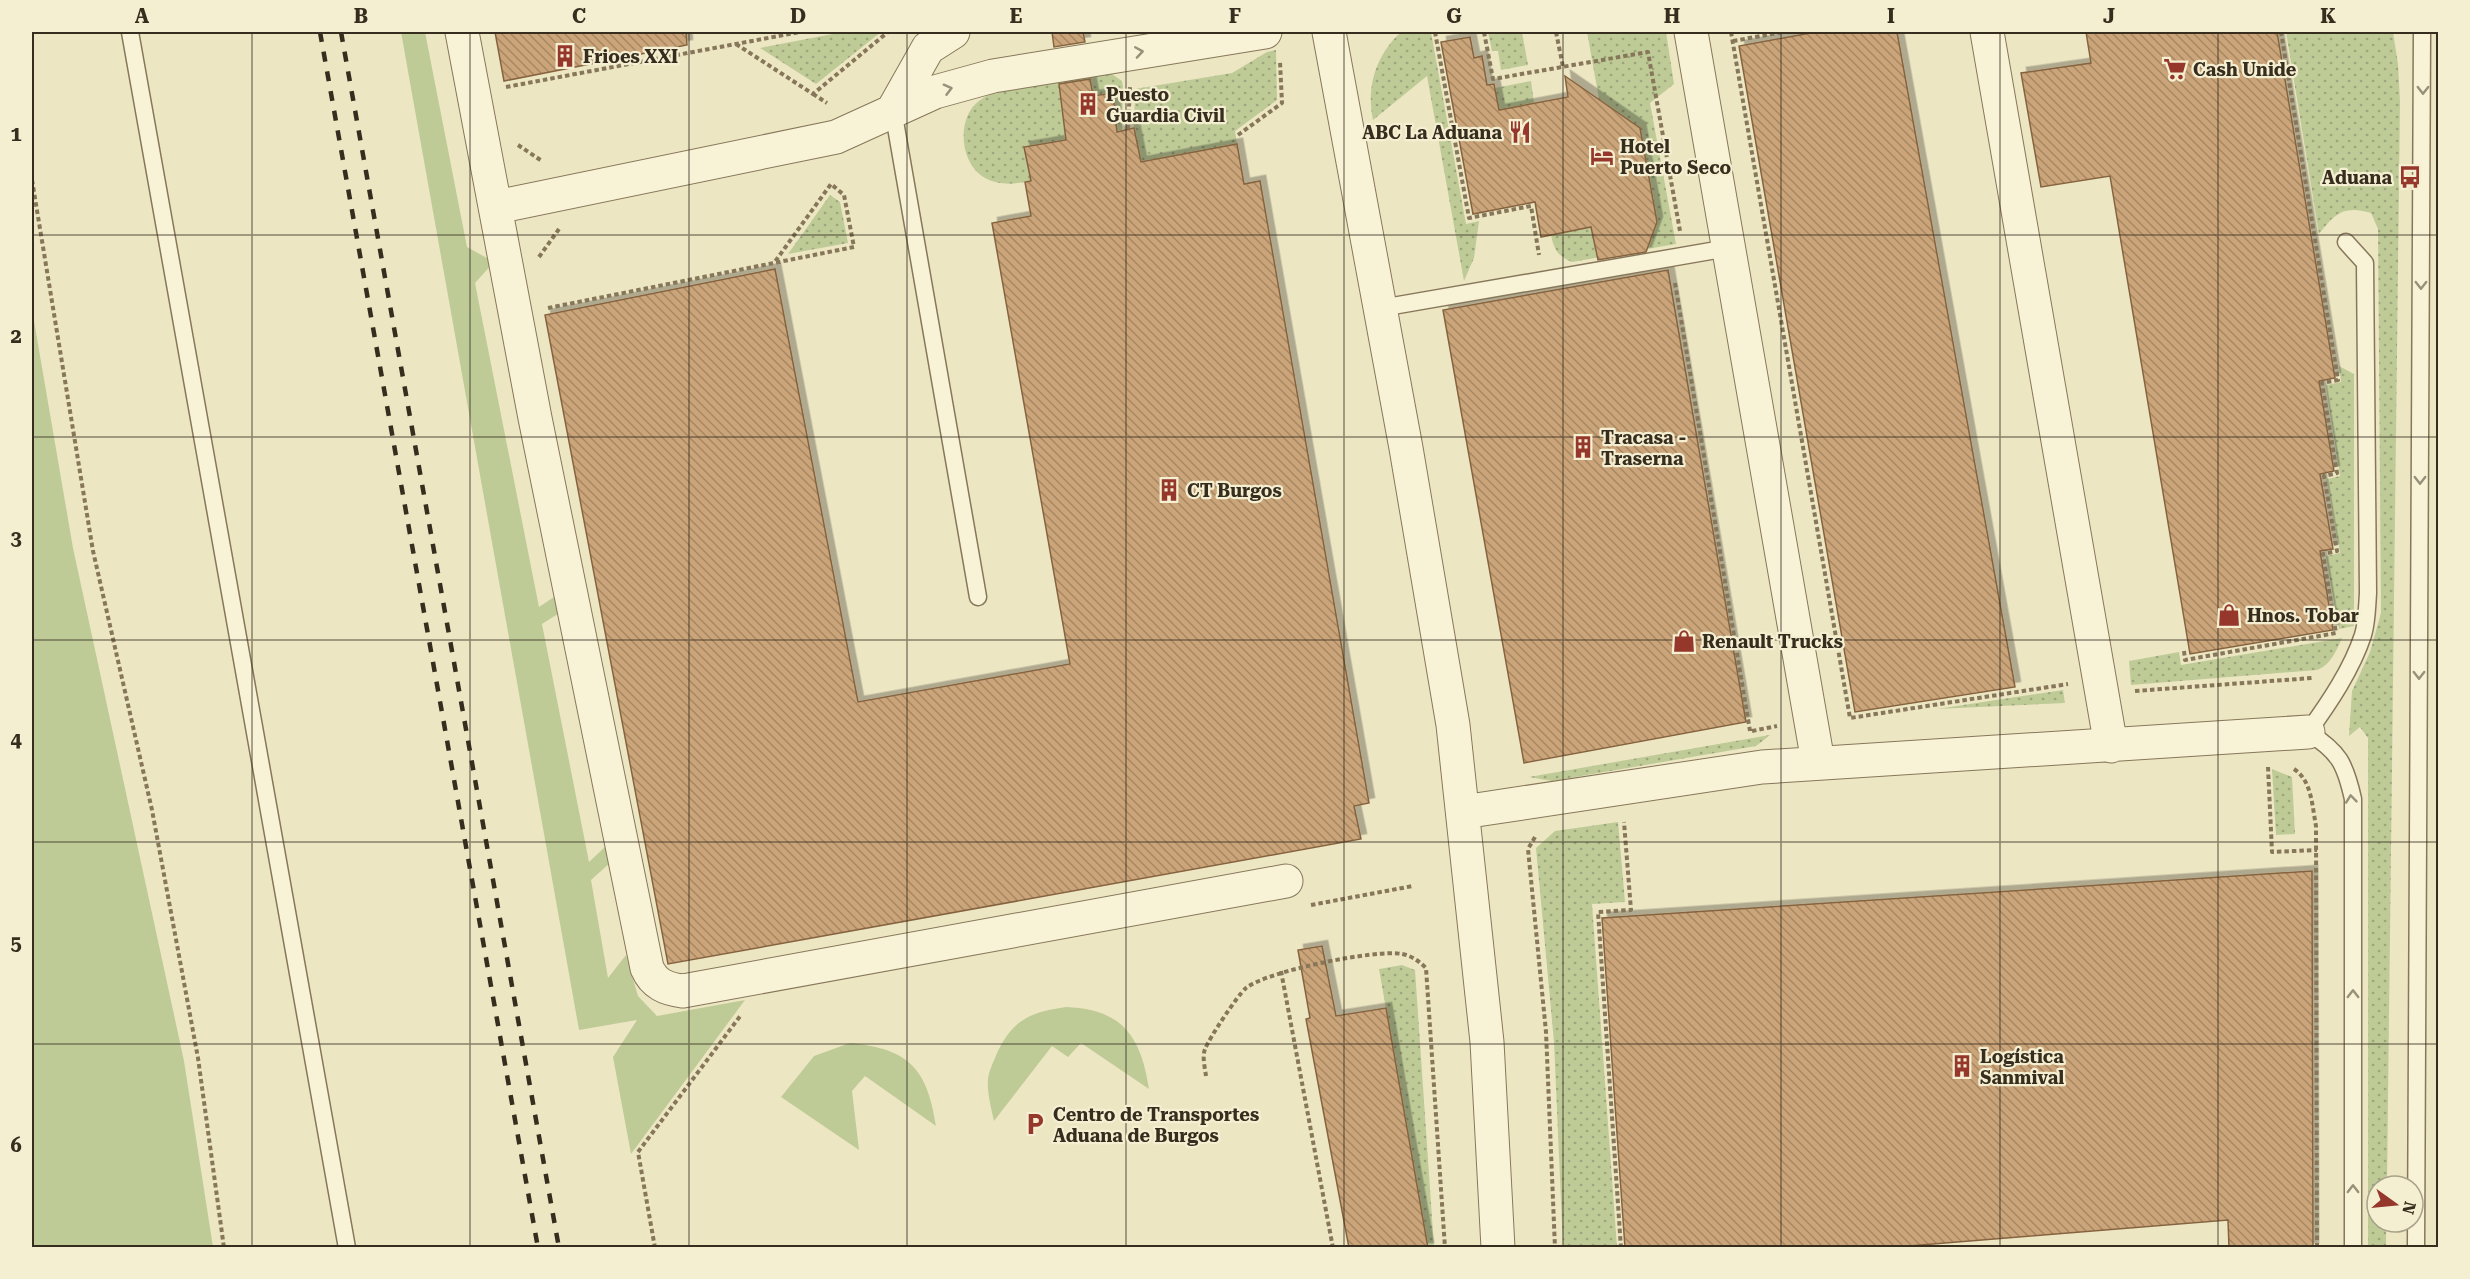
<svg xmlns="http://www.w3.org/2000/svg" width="2470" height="1279" viewBox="0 0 2470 1279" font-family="'Roboto Serif',serif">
	<defs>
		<pattern id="garden-dots" width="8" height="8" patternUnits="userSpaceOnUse" patternTransform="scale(1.5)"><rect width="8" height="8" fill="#bfcb97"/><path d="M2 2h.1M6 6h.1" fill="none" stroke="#9ca57b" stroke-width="1.8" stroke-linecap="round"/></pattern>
		<pattern id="building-back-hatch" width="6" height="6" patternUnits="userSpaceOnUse" patternTransform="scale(1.5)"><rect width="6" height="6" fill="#cba579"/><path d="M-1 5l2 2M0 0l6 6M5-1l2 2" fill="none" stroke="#a68763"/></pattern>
		<filter id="shadow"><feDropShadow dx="5.5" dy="-5.5" stdDeviation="0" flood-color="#0004"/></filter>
	</defs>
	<rect width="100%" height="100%" fill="#ede6c3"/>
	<path fill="#bfcb97" d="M401,32H425L467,247L494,262L475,283L539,607L557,595L561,612L542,624L589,862L606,846L611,862L591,880L608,978L626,955L638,996L657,1016L745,1000L631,1154L613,1057L637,1020L579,1030Z
		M32,309L73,548L184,1061L213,1247H32Z
		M1066,1007C1122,1009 1141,1036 1149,1089L1081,1043L1068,1057L1052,1046L994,1121C991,1107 987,1093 988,1079C989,1070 994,1061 997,1053C1013,1019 1031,1012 1066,1007Z
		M850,1043C909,1049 927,1068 936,1126L865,1076L852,1091L859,1150L781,1097L814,1056Z"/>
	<path fill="url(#garden-dots)" d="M843,32H881L816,84L760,48Z
		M1401,32H1431L1466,224L1479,221L1474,258L1464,281L1427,76L1373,120C1366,87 1376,55 1401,32Z
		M1488,32H1522L1528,65L1501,70L1498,51H1492Z
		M1587,32H1666L1674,84L1650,103L1676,244L1572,262C1558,256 1554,250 1551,235L1591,227L1594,240L1651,229L1657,222L1656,218L1646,202L1654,201L1640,128L1599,99Z
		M2286,32H2393L2398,64L2400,101L2387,1186H2377V1222H2386V1247H2368V738L2360,727L2349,736L2352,691L2370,652L2381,613L2378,229L2371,213C2344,205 2335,213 2319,234Z
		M1276,50L1277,100L1235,131L1237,144L1141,162L1134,128L1135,89L1232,73L1267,52Z
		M1109,72L1122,81L1123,87L1122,130L1025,147L1031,181C1016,184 1000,186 985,178C963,166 958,131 970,111C976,100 990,94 1000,89Z
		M1531,81L1534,103L1499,110L1495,88Z
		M830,195L840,202L848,243L788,254Z
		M2339,366L2354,374V626L2339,629L2326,556L2340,553L2327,479L2340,476L2326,385L2341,382Z
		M2342,638C2336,651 2331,665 2317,670L2131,685L2129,661L2179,652L2181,665Z
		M2063,690L2065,703L1937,709Z
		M1770,735L1756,746L1552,781L1529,777Z
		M2272,769L2292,777L2295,834L2276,835Z
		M1618,822L1625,902L1592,904L1617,1247H1563L1554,1042L1536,848L1555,831Z
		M1402,965L1415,970L1434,1247H1428L1379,969Z"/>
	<path fill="url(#building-back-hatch)" stroke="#866440" stroke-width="1.5" filter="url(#shadow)" d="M495,32H686L687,45L504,81Z
		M1052,32H1083L1085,42L1054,47Z
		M1816,32H1897L2015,687L1855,712L1739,46Z
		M2086,32H2277L2335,378L2319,381L2334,471L2320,474L2333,549L2320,551L2333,630L2190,654L2110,176L2041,187L2021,73L2091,63Z
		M1470,37L1474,58L1482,56L1487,85L1494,84L1499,110L1568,97L1565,76L1640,128L1657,222L1646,252L1598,260L1591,227L1541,237L1535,202L1473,214L1441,42Z
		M1090,79L1093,96L1113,93L1117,132L1134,128L1141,162L1237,144L1244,184L1260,181L1369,803L1354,806L1361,839L668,964L545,315L775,269L858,702L1070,664L992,223L1031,216L1025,182L1031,181L1024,147L1066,140L1059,84Z
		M1668,270L1746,722L1524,763L1443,310Z
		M2312,871L2313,1248H2229L2228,1220L1884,1248H1625L1602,918Z
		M1322,946L1336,1016L1386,1008L1428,1248H1349L1306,1019L1310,1018L1298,950Z"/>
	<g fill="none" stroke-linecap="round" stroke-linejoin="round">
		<g stroke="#87775a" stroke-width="19">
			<path id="lane" d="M130,32L347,1248
				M893,110L978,597
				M2346,242L2365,263L2368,593C2367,607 2367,622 2363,635C2352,669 2329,703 2308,732C2339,752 2345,763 2353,799V1248
				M1381,308L1728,248
				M2416,1248L2422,32"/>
		</g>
		<g stroke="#87775a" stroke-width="35">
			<path id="street" d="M462,32L535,418L647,968C654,984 666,989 683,991L1286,881
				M1329,32L1406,448L1453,725L1487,1042L1498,1248
				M1691,32L1818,762
				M1987,32L2111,746
				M893,110L928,48L953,32
				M496,207L836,137L935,92L993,76L1265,32
				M1463,812L1762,767L2308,732"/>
		</g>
		<path stroke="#87775a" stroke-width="4" stroke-dasharray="4.5 3" stroke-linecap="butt" d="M1435,32L1469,218L1531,206L1539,255
			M1484,32L1493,79L1648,52L1680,231
			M1556,32L1563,67
			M1731,32L1850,718L2068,684
			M1733,41L1783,32
			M736,44L813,94L888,32
			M506,87L800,32
			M813,94L827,103
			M1128,129L1130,87
			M1238,135L1282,103L1280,62
			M518,145L542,161
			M32,180L93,551L152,810L198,1058L224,1248
			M539,257L559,229
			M1675,283L1750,731
			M548,308L854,247L844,195L831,184L774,263
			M2184,651L2185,660L2336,633L2323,554L2337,551L2324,476L2337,473L2322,383L2338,380L2281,32
			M2135,691L2312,678
			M1752,731L1777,726
			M2268,767L2272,852L2317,850
			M2294,769C2312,781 2312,806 2316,826L2317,1248
			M1535,837L1528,849L1546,1032L1555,1248
			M1311,905L1413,886
			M1281,971L1333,1248
			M1206,1076C1205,1068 1202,1057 1205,1049C1210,1037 1237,996 1246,988C1267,971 1376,949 1402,954C1412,956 1419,961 1426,968L1445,1248
			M655,1248L638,1152L741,1015
			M1621,1248L1598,912L1631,910L1624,822"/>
		<use href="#lane" stroke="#f8f2d6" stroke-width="16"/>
		<use href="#street" stroke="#f8f2d6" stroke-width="33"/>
		<path stroke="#372d1e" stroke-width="4.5" stroke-dasharray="10 10" stroke-linecap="butt" d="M320,32L538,1248
			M341,32L559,1248"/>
	</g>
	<defs><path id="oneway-chevron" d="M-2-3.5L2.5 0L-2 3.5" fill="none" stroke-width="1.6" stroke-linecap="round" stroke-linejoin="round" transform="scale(1.5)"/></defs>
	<g stroke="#98907a">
		<use href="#oneway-chevron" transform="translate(1139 52) rotate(-9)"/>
		<use href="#oneway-chevron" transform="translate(948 89) rotate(-15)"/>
		<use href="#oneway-chevron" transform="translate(2423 90) rotate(90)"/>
		<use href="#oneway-chevron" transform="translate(2421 285) rotate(90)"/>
		<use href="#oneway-chevron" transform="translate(2420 480) rotate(90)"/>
		<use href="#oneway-chevron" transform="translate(2419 675) rotate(90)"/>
		<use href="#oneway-chevron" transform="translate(2351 799) rotate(-96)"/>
		<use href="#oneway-chevron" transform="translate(2353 994) rotate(-90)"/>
		<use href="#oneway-chevron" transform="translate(2353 1189) rotate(-90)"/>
	</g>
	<path fill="none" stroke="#372d1e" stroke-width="1.5" stroke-opacity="0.55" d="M252,32V1248M470,32V1248M689,32V1248M907,32V1248M1126,32V1248M1344,32V1248M1563,32V1248M1781,32V1248M2000,32V1248M2218,32V1248M32,235H2438M32,437H2438M32,640H2438M32,842H2438M32,1044H2438"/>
	<defs>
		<g id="building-bare" transform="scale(1.8)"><path d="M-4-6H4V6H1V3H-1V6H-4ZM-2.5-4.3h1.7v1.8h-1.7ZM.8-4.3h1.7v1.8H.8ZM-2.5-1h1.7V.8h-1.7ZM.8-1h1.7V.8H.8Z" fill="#95372b" stroke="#f5efd2" stroke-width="2.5" paint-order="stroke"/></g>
		<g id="supermarket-bare" transform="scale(1.8)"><path d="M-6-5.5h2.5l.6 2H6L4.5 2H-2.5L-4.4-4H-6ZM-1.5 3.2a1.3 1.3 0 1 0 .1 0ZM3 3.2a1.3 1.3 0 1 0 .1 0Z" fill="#95372b" stroke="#f5efd2" stroke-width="2.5" paint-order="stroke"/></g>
		<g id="restaurant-bare" transform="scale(1.8)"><path d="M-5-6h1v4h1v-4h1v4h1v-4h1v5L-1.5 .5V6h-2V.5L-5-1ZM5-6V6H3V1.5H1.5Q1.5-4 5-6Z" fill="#95372b" stroke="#f5efd2" stroke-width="2.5" paint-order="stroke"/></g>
		<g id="hotel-bare" transform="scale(1.8)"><path d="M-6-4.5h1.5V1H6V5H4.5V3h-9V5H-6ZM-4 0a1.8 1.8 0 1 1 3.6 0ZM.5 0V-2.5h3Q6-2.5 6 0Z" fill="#95372b" stroke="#f5efd2" stroke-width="2.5" paint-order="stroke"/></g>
		<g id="bus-bare" transform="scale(1.8)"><path d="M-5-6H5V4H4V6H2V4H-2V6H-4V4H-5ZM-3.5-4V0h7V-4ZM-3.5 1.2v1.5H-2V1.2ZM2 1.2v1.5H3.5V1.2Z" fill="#95372b" stroke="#f5efd2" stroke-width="2.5" paint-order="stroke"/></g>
		<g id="shop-bare" transform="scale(1.8)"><path d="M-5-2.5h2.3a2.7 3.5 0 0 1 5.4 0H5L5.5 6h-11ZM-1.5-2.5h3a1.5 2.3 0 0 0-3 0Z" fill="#95372b" stroke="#f5efd2" stroke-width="2.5" paint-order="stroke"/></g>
		<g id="parking-bare" transform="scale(1.8)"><path d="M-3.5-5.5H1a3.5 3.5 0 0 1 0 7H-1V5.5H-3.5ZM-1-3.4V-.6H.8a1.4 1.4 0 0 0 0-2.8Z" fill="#95372b" stroke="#f5efd2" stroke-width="2.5" paint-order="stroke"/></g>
	</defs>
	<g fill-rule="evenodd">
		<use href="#building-bare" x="565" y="56"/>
		<use href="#supermarket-bare" x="2175" y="69"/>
		<use href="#building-bare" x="1088" y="104"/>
		<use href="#restaurant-bare" x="1520" y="132"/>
		<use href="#hotel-bare" x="1602" y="156"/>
		<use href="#bus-bare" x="2410" y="177"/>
		<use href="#building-bare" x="1583" y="447"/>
		<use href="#building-bare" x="1169" y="490"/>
		<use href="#shop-bare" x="2229" y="615"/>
		<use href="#shop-bare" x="1684" y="641"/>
		<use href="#building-bare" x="1962" y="1066"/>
		<use href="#parking-bare" x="1035" y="1124"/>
	</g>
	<g text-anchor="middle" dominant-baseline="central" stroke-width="4.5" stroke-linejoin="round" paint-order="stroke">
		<g font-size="18" font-weight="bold" fill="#372d1e" stroke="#f5efd2" text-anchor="start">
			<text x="583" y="56">Frioes XXI</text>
			<text x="2193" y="69">Cash Unide</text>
			<text x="1106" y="94">Puesto<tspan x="1106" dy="21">Guardia Civil</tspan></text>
			<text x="1502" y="132" text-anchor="end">ABC La Aduana</text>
			<text x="1620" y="146">Hotel<tspan x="1620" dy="21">Puerto Seco</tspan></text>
			<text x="2392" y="177" text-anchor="end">Aduana</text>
			<text x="1601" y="437">Tracasa -<tspan x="1601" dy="21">Traserna</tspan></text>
			<text x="1187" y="490">CT Burgos</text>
			<text x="2247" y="615">Hnos. Tobar</text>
			<text x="1702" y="641">Renault Trucks</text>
			<text x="1980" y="1056">Logística<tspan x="1980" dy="21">Sanmival</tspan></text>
			<text x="1053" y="1114">Centro de Transportes<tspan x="1053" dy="21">Aduana de Burgos</tspan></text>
		</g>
	</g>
	<rect width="2470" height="1279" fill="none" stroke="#f5efd2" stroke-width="66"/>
	<g transform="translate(2395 1204) rotate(105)"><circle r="28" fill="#f5efd2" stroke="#a9a18a" stroke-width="1.5"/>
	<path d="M0-4.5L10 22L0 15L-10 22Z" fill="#95372b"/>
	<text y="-9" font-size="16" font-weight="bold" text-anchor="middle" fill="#372d1e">N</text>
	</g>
	<rect x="33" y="33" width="2404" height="1213" fill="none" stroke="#372d1e" stroke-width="2"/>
	<g font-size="20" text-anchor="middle" font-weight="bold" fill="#372d1e">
		<text x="142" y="23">A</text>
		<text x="361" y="23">B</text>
		<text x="579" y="23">C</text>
		<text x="798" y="23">D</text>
		<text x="1016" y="23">E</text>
		<text x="1235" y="23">F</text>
		<text x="1454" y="23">G</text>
		<text x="1672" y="23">H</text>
		<text x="1891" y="23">I</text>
		<text x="2109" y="23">J</text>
		<text x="2328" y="23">K</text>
		<text x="16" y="141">1</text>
		<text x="16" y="343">2</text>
		<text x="16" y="545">3</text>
		<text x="16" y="747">4</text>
		<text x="16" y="950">5</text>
		<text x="16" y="1152">6</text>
	</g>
</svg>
